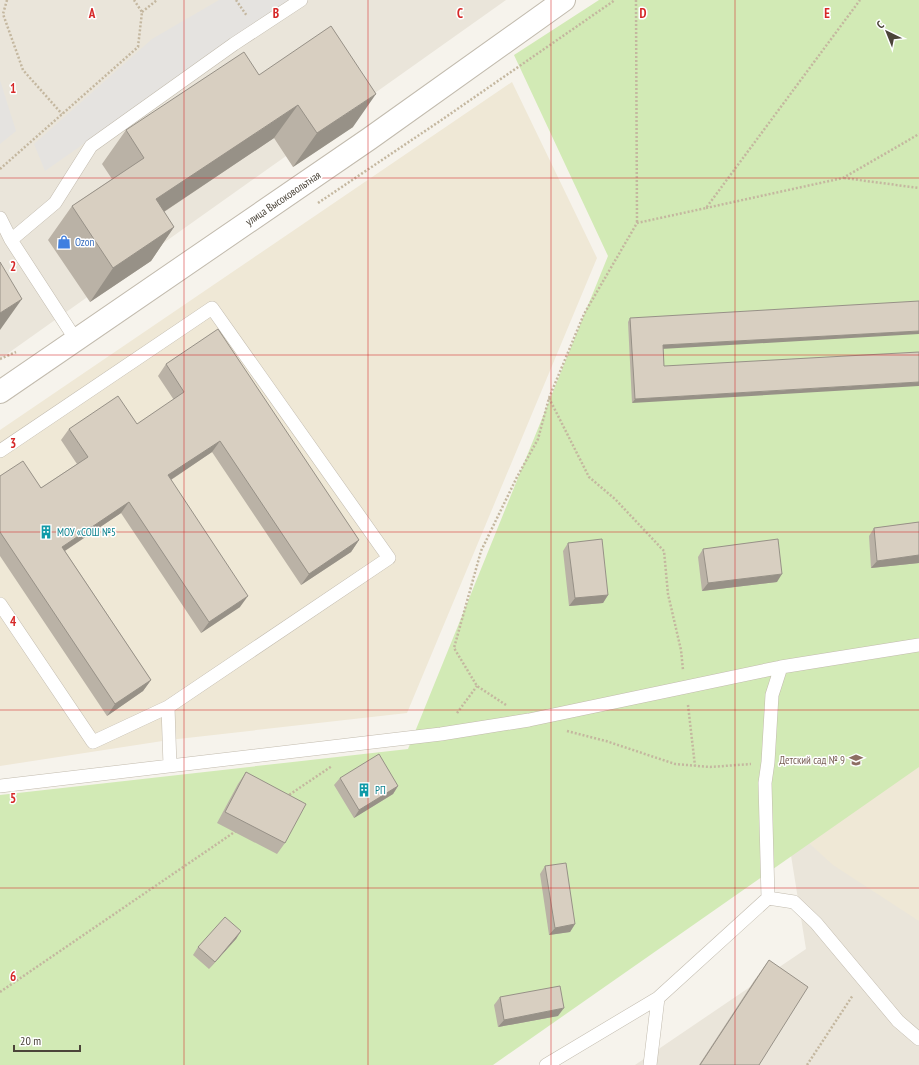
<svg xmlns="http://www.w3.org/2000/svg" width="919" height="1065" viewBox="0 0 919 1065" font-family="'PT Sans Narrow',sans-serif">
	<rect width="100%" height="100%" fill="#f6f3ec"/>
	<path fill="#eae5da" d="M0,0H506L0,359Z
		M919,503V1065H635L806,949L761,668Z"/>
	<path fill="#efe8d6" d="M512,82L597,258L407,713L169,740L0,766V430Z
		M919,658V921L833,865L798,833Z"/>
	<path fill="#d2eab5" d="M599,0H919V767L493,1065H0V795L408,749L608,256L514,55Z"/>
	<path fill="#e5e3e0" d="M219,0H292L236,37L45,171L34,144L152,39Z
		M0,80L16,131L0,144Z"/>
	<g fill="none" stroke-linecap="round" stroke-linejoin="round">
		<g stroke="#c2bbae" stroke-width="14">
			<path id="service" d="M0,218L11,240L76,340
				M11,240L55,203L91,146L234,44L301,0
				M0,451L212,308L389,558L168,707L93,742L0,604
				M168,707L170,766
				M0,786L441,734L529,720L781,667
				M768,898L765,783L768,762L772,695L781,667L919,645
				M546,1065L658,998L768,898L794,902L816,923L898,1021L919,1039
				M650,1065L658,998"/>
		</g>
		<g stroke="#c2bbae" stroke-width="24">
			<path id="tertiary" d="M0,392L369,139L564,0"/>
		</g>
		<path stroke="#c4b79f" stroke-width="2.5" stroke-dasharray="2 2" stroke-linecap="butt" d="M7,0L3,14L23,70L62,114
			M236,0L247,16
			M636,0L637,223
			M142,12L157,0
			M0,169L138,47L142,12L134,0
			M844,178L919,188
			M318,203L440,121L615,0
			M706,208L843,178L919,134
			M0,359L16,352
			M549,398L589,477L615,499L664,551L668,594L681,650L683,670
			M506,705L477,686L454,648L481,551L517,477L538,439L549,398L584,314L637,223L706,208L860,0
			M688,705L695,766
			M457,713L477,686
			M567,731L606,741L675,764L710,767L751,764
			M286,797L332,766
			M0,992L236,831
			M807,1065L853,995"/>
		<use href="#service" stroke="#fff" stroke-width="13"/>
		<use href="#tertiary" stroke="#fff" stroke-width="22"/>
	</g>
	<path fill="#bab2a6" d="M259,75L353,127L293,167L274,138L164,212L174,227L151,261L90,302L48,240L72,206L112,179L102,164L126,130Z
		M630,318L663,349L664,366L632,403L628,322Z
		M166,364L359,540L351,552L301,585L212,452L171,480L240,607L201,633L121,513L65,551L151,680L143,691L107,716L0,556V476L41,488L77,464L61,440L69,429L137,424L174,400L158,376Z
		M919,522V563L871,568L869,536L874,528Z
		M568,543L608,595L603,603L569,606L563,551Z
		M703,549L777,582L702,591L698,557Z
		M246,772L285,843L277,854L217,823L238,784Z
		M340,778L398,786L393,794L354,818L334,785Z
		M545,866L575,924L570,932L549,935L540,874Z
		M241,931L236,939L209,969L193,955L198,947Z
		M769,960L759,1065H699L754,981Z
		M500,997L558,1016L498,1027L494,1005Z"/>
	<path fill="#979187" d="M376,94L353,127L293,167L317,133Z
		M298,105L274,138L132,233L156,199Z
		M174,227L151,261L90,302L113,268Z
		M22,299L0,330V313Z
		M919,331V334L661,349L663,345Z
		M919,382V386L632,403L635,399Z
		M220,441L212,452L160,487L168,475Z
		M129,502L121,513L54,558L62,547Z
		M359,540L351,552L301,585L309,574Z
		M919,555V563L871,568L877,561Z
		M782,574L777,582L702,591L708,583Z
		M608,595L603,603L569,606L575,598Z
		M248,596L240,607L201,633L209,622Z
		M151,680L143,691L107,716L115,704Z
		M398,786L393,794L354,818L359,810Z
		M575,924L570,932L549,935L555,928Z
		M241,931L236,939L209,969L215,962Z
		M564,1008L558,1016L498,1027L504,1020Z"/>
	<path fill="#d8cfc1" stroke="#979187" d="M331,26L376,94L317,133L298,105L156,199L174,227L113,268L72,206L144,158L126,130L244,52L259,75Z
		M0,262L22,299L0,313Z
		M919,301V331L663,345L664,366L919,352V382L635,399L630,318Z
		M218,329L359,540L309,574L220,441L168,475L248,596L209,622L129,502L62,547L151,680L115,704L0,532V476L23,461L41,488L88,457L69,429L118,396L137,424L184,392L166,364Z
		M919,522V555L877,561L874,528Z
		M602,539L608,595L575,598L568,543Z
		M778,539L782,574L708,583L703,549Z
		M379,754L398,786L359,810L340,778Z
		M246,772L306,804L285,843L225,812Z
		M566,863L575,924L555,928L545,866Z
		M225,917L241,931L215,962L198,947Z
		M769,960L808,987L759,1065H700Z
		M560,986L564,1008L504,1020L500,997Z"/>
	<path fill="none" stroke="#d62828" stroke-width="1" stroke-opacity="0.55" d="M184,0V1065M368,0V1065M551,0V1065M735,0V1065M0,178H919M0,355H919M0,532H919M0,710H919M0,888H919"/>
	<defs>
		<g id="shop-bare" transform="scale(1.08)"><path d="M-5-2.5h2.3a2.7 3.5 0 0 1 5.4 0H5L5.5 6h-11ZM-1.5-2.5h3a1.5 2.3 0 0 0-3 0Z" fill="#3f7fe0" stroke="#fff" stroke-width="2.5" paint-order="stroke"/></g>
		<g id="building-bare" transform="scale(1.08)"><path d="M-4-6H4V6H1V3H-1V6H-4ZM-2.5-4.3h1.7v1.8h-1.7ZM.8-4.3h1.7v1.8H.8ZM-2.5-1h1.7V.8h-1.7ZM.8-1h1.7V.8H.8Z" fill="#0f9aa8" stroke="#fff" stroke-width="2.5" paint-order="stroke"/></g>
		<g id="school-bare" transform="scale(1.08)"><path d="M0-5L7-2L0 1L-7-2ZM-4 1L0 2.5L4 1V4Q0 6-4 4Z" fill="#8d6e63" stroke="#fff" stroke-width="2.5" paint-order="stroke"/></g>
	</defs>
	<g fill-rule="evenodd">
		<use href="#shop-bare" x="64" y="242"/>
		<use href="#building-bare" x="46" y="532"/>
		<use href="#school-bare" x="856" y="760"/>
		<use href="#building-bare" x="364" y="790"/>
	</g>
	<g text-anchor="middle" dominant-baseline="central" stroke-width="3" stroke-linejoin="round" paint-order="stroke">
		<g font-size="11" fill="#4b4439" stroke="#fff">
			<text transform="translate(283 198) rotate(-34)">улица Высоковольтная</text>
		</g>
		<g font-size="11" fill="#366cbe" stroke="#fff" text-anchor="start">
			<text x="75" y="242">Ozon</text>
		</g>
		<g font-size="11" fill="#0d838f" stroke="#fff" text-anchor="start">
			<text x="57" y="532">МОУ «СОШ №5</text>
			<text x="375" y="790">РП</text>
		</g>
		<g font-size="11" fill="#785e54" stroke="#fff" text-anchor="end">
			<text x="845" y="760">Детский сад № 9</text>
		</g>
	</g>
	<g font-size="13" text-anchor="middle" font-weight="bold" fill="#d62828" stroke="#fff" stroke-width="3" stroke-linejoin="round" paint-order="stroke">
		<text x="92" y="18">A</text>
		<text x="276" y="18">B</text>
		<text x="460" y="18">C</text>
		<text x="643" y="18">D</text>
		<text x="827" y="18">E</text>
		<text x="13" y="93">1</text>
		<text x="13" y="271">2</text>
		<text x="13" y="448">3</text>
		<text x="13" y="626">4</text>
		<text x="13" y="803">5</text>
		<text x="13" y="981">6</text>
	</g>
	<g transform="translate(887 32) rotate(317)" stroke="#ffffff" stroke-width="3" paint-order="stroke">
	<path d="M0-3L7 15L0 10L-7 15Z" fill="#4b4439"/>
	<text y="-6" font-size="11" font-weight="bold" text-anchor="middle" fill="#4b4439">С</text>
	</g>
	<path d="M14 1045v6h66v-6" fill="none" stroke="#4b4439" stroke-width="2"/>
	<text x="20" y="1045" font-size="12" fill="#4b4439" stroke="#ffffff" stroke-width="3" paint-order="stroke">20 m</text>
</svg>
